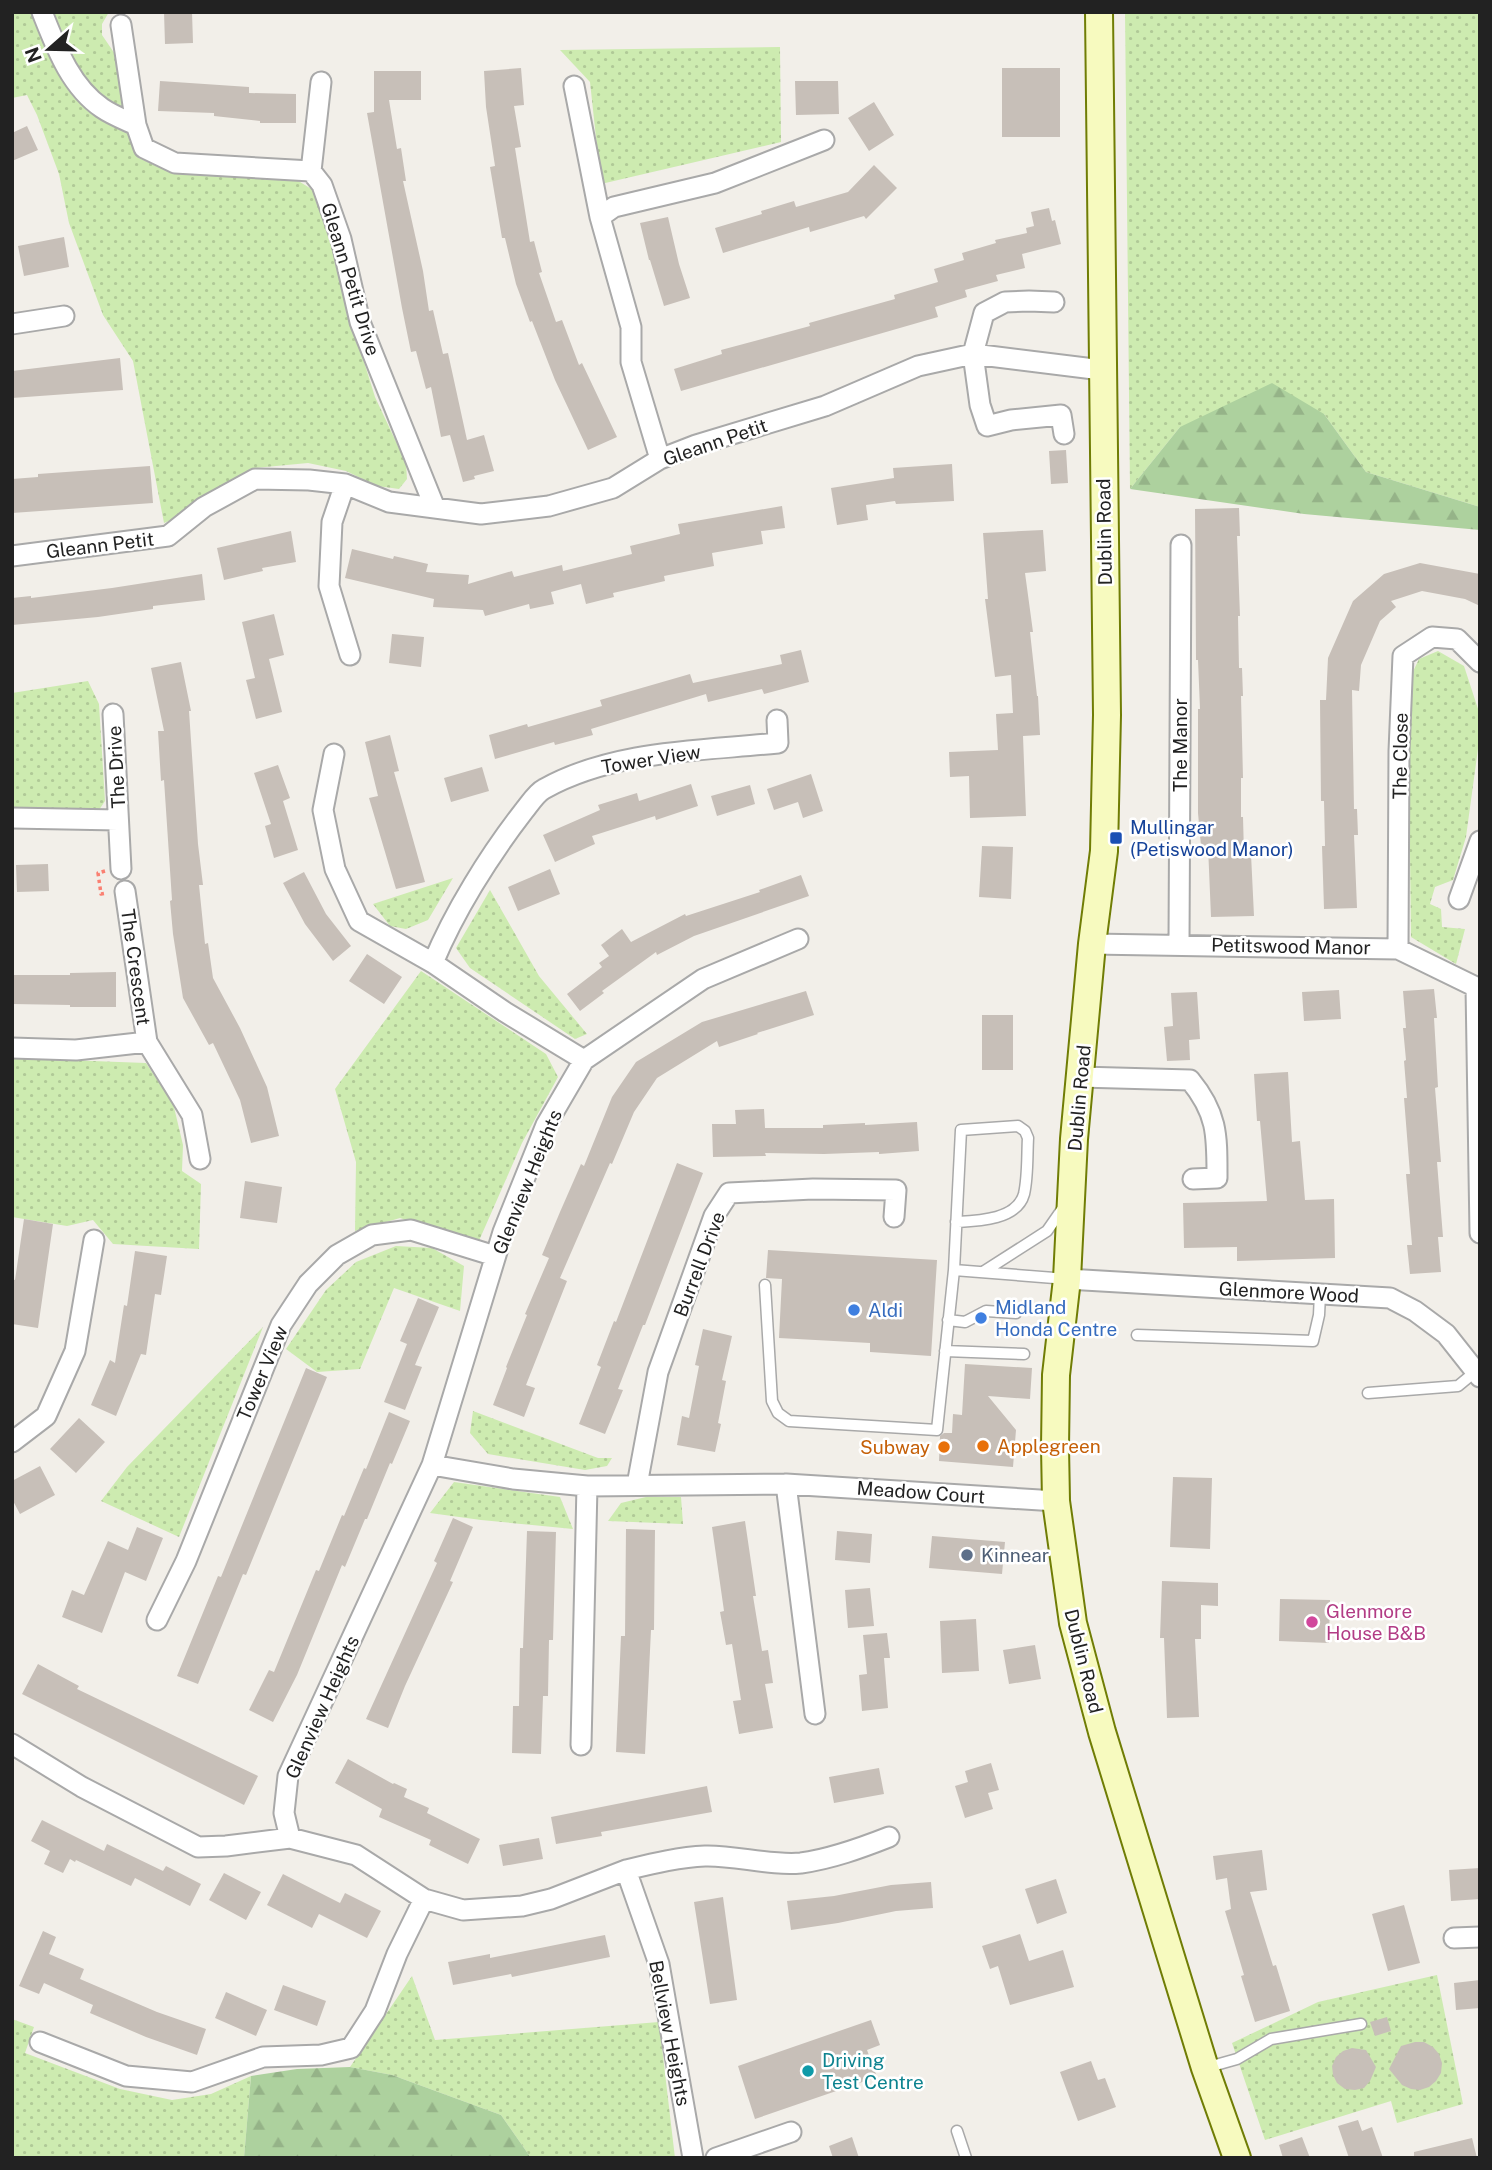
<svg xmlns="http://www.w3.org/2000/svg" width="1492" height="2170" viewBox="0 0 1492 2170" font-family="'Public Sans',sans-serif">
	<defs>
		<pattern id="grass-dots" width="8" height="8" patternUnits="userSpaceOnUse" patternTransform="scale(1.75)"><rect width="8" height="8" fill="#cdebb0"/><path d="M2 2h.1M6 6h.1" fill="none" stroke="#b0c997" stroke-width="1.8" stroke-linecap="round"/></pattern>
		<pattern id="forest-firs" width="22" height="20" patternUnits="userSpaceOnUse" patternTransform="scale(1.75)"><rect width="22" height="20" fill="#add19e"/><path d="M5 1l3.5 6h-7zM16 11l3.5 6h-7z" fill="#95b388"/></pattern>
	</defs>
	<rect width="100%" height="100%" fill="#f2efe9"/>
	<path fill="url(#grass-dots)" d="M12,12H109L102,24V35L115,54L126,129L137,157L158,167L292,177L313,190L334,244L350,317L375,397L406,463L407,479L399,489L377,486L346,471L308,463L255,468L201,497L178,517L164,523L133,361L103,315L69,223L59,174L37,115L27,95L12,98Z
		M1125,12H1480V507L1366,472L1324,414L1180,427L1130,489Z
		M780,47L781,142L601,184L590,82L560,50Z
		M1438,651L1464,666L1480,715V734L1466,837L1453,880L1435,887L1430,904L1441,909L1442,927L1465,929L1456,964L1411,937L1408,682L1419,659Z
		M88,681L99,704L105,801L97,813L12,810V693Z
		M453,878L428,920L406,929L390,926L373,904Z
		M490,890L539,976L587,1034L575,1039L470,968L456,948Z
		M421,971L546,1054L558,1077L522,1143L478,1243L400,1218L355,1231L356,1162L335,1089Z
		M12,1058L146,1063L173,1103L183,1145L182,1171L201,1184L199,1249L113,1244L93,1220L67,1226L12,1217Z
		M396,1246L432,1248L464,1266L460,1311L394,1288L360,1369L317,1372L286,1349L326,1290L356,1262Z
		M263,1327L179,1537L101,1501L127,1467Z
		M473,1411L598,1458H612L607,1466L585,1470L488,1454L470,1433Z
		M454,1482L560,1497L573,1529L481,1520L430,1513Z
		M646,1497H681L683,1524L608,1521L621,1503Z
		M1437,1975L1463,2104L1397,2123L1391,2101L1265,2140L1232,2043L1318,2002Z
		M412,1976L435,2040L659,2022L675,2158H531L501,2115L392,2075L350,2067Z
		M12,2019L34,2027L25,2053L120,2089L172,2100L211,2094L251,2076L244,2158H12Z"/>
	<path fill="url(#forest-firs)" d="M1272,383L1324,414L1366,472L1480,507V530L1304,514L1130,489L1180,427Z
		M350,2067L392,2075L501,2115L531,2158H244L251,2076L297,2069Z"/>
	<path fill="#c7bfb8" d="M164,12H192L193,43L165,44Z
		M521,68L524,105L514,106L521,147L515,148L530,242L534,241L542,272L539,273L556,322L562,320L579,365L582,363L617,437L588,450L555,380L532,321L530,322L516,284L505,238H502L490,167L495,166L486,107L484,71Z
		M1002,68H1060V137H1002Z
		M374,71H421V100H389L397,149L401,148L406,181H403L423,271L429,311L433,310L443,354L448,353L467,440L484,435L494,471L474,476L475,479L463,482L450,435L441,437L431,387L426,389L416,351L411,352L402,308L367,113L374,112Z
		M160,81L249,87V93L296,94V123H260V121L214,116V113L158,111Z
		M795,81H838L839,114L796,115Z
		M874,102L894,135L869,151L848,118Z
		M27,126L38,150L12,161V133Z
		M874,165L897,188L866,219L864,216L810,232L809,227L723,253L715,228L762,214L761,211L794,201L796,207L848,192Z
		M1049,208L1052,221L1055,220L1061,244L1022,254L1025,268L996,275L998,281L965,290L967,297L935,307L938,317L681,391L674,369L722,354L721,350L810,326L809,323L895,299L894,295L938,282L934,269L964,260L962,253L996,243L995,240L1027,233L1026,228L1034,226L1031,212Z
		M668,217L679,264L690,298L664,306L650,260H649L640,223Z
		M64,237L69,267L24,276L18,246Z
		M120,358L123,390L12,398V371Z
		M1066,450L1068,483L1051,484L1049,451Z
		M952,464L954,501L896,504L895,501L866,505L868,520L837,525L831,488L894,478L893,468Z
		M150,466L153,503L12,513V479L38,477V474Z
		M782,506L785,528L761,531L763,544L712,553L714,566L664,576L665,581L613,593L614,597L586,604L581,584L551,592L554,604L530,609L529,604L485,616L483,610L433,607L434,599L345,578L352,549L393,559L394,556L428,564L426,572L469,575L468,584L512,571L514,577L562,565L563,571L632,554L630,546L680,534L678,524Z
		M1239,508L1240,536H1237L1240,616H1238L1239,668H1242L1243,696H1241L1243,778H1241V817H1243L1244,854H1251L1254,916L1211,917L1208,846H1201L1198,813V709H1200L1198,660H1196L1195,509Z
		M1043,530L1046,571L1025,573L1033,632H1030L1037,696H1038L1040,735L1023,736L1026,816L970,818L969,776L950,777L949,752L998,750L996,714L1013,713L1011,675L995,677L985,599H988L983,533Z
		M291,531L296,562L262,568L263,571L224,580L217,548Z
		M1420,563L1480,574V606L1465,599L1422,591L1391,601L1396,607L1380,621L1361,665L1359,691L1352,690L1354,809H1357L1358,835H1354L1357,908L1324,909L1322,846H1325L1324,801H1321L1320,700H1326L1328,658L1353,601L1384,574Z
		M202,574L205,600L153,606V609L98,617L12,625V598L31,596V598L112,588Z
		M274,614L284,655L269,659L282,712L256,719L246,680L255,678L242,622Z
		M392,634L424,637L421,667L389,663Z
		M801,650L809,682L764,694L762,689L708,702L706,694L591,729L593,735L555,745L554,742L495,759L489,735L527,724L528,727L602,706L600,700L690,674L693,683L782,664L780,655Z
		M181,662L191,711H189L198,844L203,885H199L205,944L208,943L213,978L240,1028L267,1087L279,1136L251,1143L240,1100L213,1043L209,1045L183,998L173,934L170,901L172,900L164,780L161,781L158,731H164L151,668Z
		M390,735L399,771L394,772L425,882L396,889L369,798L378,796L365,742Z
		M278,765L290,798L283,801L298,850L274,858L265,826L271,824L254,773Z
		M482,767L489,791L451,802L444,778Z
		M811,774L823,811L803,818L798,802L774,810L767,789Z
		M691,784L698,806L656,820L655,816L592,836L595,844L555,862L543,835L600,810L598,805L637,793L639,801Z
		M750,785L755,804L717,816L711,796Z
		M982,846L1013,847L1011,899L979,897Z
		M48,864L49,891L17,892L16,865Z
		M550,869L560,894L518,911L508,887Z
		M304,872L326,914L351,946L333,961L305,924L283,883Z
		M801,875L809,896L694,936L657,955L656,952L602,991L604,993L580,1011L567,994L602,967L599,963L609,956L601,945L622,929L631,942L685,914L686,916L760,892L759,890Z
		M367,954L402,977L384,1004L349,981Z
		M116,972V1007H70V1005L12,1004V975H70V973Z
		M1434,989L1437,1018H1434L1438,1087L1435,1088L1441,1162H1437L1443,1237H1438L1441,1272L1410,1274L1407,1245H1412L1406,1174H1410L1404,1098H1407L1404,1061L1406,1060L1403,1028H1406L1403,991Z
		M1339,990L1341,1019L1304,1021L1302,992Z
		M806,991L814,1015L757,1033L758,1034L719,1047L717,1041L657,1078L634,1112L612,1164L610,1163L560,1278L567,1281L526,1385L535,1388L524,1417L493,1405L507,1368L506,1367L527,1315L525,1314L549,1258L542,1255L560,1212L581,1164L584,1166L612,1097L636,1062L702,1022Z
		M1197,992L1200,1039L1189,1040L1190,1060L1167,1061L1164,1027L1173,1026L1171,993Z
		M982,1015H1013V1070H982Z
		M1288,1072L1292,1142L1300,1141L1305,1200L1334,1199L1335,1258L1237,1261V1247L1184,1248L1183,1203L1267,1201L1260,1121H1257L1254,1074Z
		M764,1109L765,1128H823V1125L865,1123V1125L917,1122L919,1151L879,1154V1152L824,1154L765,1153L766,1156L713,1157L712,1124H736L735,1110Z
		M677,1163L703,1173L645,1325H643L618,1389L623,1390L605,1434L579,1424L601,1367L597,1365L614,1321L616,1322Z
		M245,1181L282,1187L277,1223L240,1218Z
		M24,1219L53,1224L38,1328L12,1324V1279L15,1280Z
		M768,1250L937,1260L931,1356L870,1352V1343L779,1338L782,1279L766,1278Z
		M135,1251L167,1256L161,1295L155,1294L146,1355L141,1354L116,1416L91,1405L110,1360L115,1363L124,1305L127,1306Z
		M418,1298L439,1307L415,1365L422,1367L405,1410L384,1402L407,1344L400,1341Z
		M703,1329L732,1336L722,1380L726,1381L718,1423L721,1424L715,1452L677,1445L682,1416L689,1418L699,1366L695,1365Z
		M965,1364L1032,1368L1030,1399L988,1396L1016,1430L1013,1467L939,1461L940,1436L944,1433H952L953,1414L962,1415Z
		M306,1368L327,1377L246,1575L243,1574L198,1684L177,1676L218,1576L221,1577Z
		M389,1412L410,1421L392,1464L390,1463L367,1519H365L345,1567L342,1565L297,1675L273,1722L249,1710L269,1670L274,1672L316,1570L319,1571L342,1515L344,1516L364,1468L366,1469Z
		M79,1418L105,1442L76,1473L50,1449Z
		M40,1466L55,1495L20,1514L12,1499V1481Z
		M1173,1477L1212,1478L1210,1549L1170,1547Z
		M453,1518L473,1527L450,1581L453,1582L405,1686L388,1728L366,1719L437,1563L434,1561Z
		M745,1521L756,1596H753L762,1651L768,1650L773,1683L765,1684L773,1728L739,1734L733,1701L741,1700L732,1644L726,1645L720,1612L724,1611L712,1527Z
		M137,1527L163,1538L146,1581L125,1572L102,1633L62,1617L72,1590L84,1595L108,1541L128,1550Z
		M626,1529L655,1530L654,1630H651L645,1754L616,1752L621,1636H625Z
		M527,1531L556,1532L553,1640H549L548,1696H543L541,1754L512,1753L513,1706H519L520,1648H523Z
		M837,1531L872,1534L870,1563L835,1560Z
		M932,1536L1005,1542L1002,1574L929,1568Z
		M1162,1581L1218,1583V1606L1201,1605V1639H1195L1199,1717L1167,1718L1164,1638H1160Z
		M870,1588L874,1626L848,1628L845,1590Z
		M1280,1599L1330,1600L1329,1643L1279,1641Z
		M976,1619L979,1671L942,1673L940,1621Z
		M887,1633L890,1658H884L888,1708L862,1711L859,1675L867,1674L863,1635Z
		M1035,1645L1041,1679L1009,1684L1003,1650Z
		M38,1664L79,1686L77,1689L258,1776L244,1805L22,1694Z
		M348,1759L393,1784L394,1783L407,1789L404,1797L429,1808L427,1813L480,1839L468,1864L429,1845L431,1840L379,1817L382,1809L335,1783Z
		M991,1763L999,1790L988,1793L993,1809L965,1818L955,1786L968,1782L965,1771Z
		M879,1768L884,1794L834,1803L829,1777Z
		M707,1786L712,1812L601,1832L602,1836L556,1844L551,1817Z
		M42,1820L104,1851L107,1844L163,1871L166,1866L201,1884L190,1906L135,1878L131,1886L76,1860L75,1862L70,1859L63,1873L44,1864L50,1851L31,1841Z
		M539,1838L543,1859L503,1866L499,1845Z
		M1262,1850L1267,1890L1250,1892L1273,1966L1276,1965L1290,2011L1255,2022L1241,1976L1244,1975L1225,1911L1231,1909L1227,1878L1216,1880L1213,1856Z
		M1480,1868V1899L1451,1901L1449,1870Z
		M224,1873L261,1892L246,1920L209,1900Z
		M283,1874L340,1903L345,1893L381,1911L367,1938L319,1914L312,1928L267,1905Z
		M1056,1879L1067,1913L1037,1924L1025,1889Z
		M931,1882L933,1908L896,1911L838,1923L791,1930L787,1901L834,1896L891,1885Z
		M723,1897L737,2000L710,2004L694,1902Z
		M1404,1905L1420,1963L1388,1971L1372,1914Z
		M43,1931L56,1937L49,1954L84,1969L80,1979L157,2012L206,2029L197,2055L146,2037L90,2013L93,2005L44,1983L39,1994L19,1986Z
		M1020,1934L1029,1961L1063,1950L1074,1987L1010,2005L998,1966L990,1969L982,1946Z
		M605,1935L610,1957L512,1977L511,1974L453,1985L448,1962L490,1954V1958Z
		M1480,1980V2008L1456,2010L1454,1983Z
		M283,1985L326,2001L317,2026L274,2010Z
		M226,1992L267,2010L256,2036L215,2018Z
		M1387,2017L1391,2031L1375,2036L1370,2022Z
		M871,2020L880,2045L867,2050L877,2077L755,2119L738,2066Z
		M1415,2042H1424L1433,2047L1439,2054L1442,2063L1441,2073L1436,2081L1429,2087L1420,2090L1411,2089L1402,2085L1389,2069L1401,2046Z
		M1352,2048L1366,2050L1376,2067L1370,2081L1364,2088L1355,2090L1345,2089L1337,2083L1333,2075L1332,2066L1336,2057L1343,2051Z
		M1091,2061L1098,2080L1105,2078L1116,2107L1078,2121L1060,2072Z
		M1358,2120L1362,2131L1372,2127L1383,2158H1349L1338,2126Z
		M852,2137L859,2158H833L829,2146Z
		M1302,2137L1310,2158H1283L1279,2145Z
		M1472,2138L1477,2158H1414V2152Z"/>
	<g fill="none" stroke-linecap="round" stroke-linejoin="round">
		<g stroke="#a9a9a9" stroke-width="13">
			<path id="lane" d="M954,1270L961,1130L1018,1126L1025,1131L1028,1138C1027,1156 1028,1177 1024,1194C1017,1220 978,1221 956,1222
				M983,1272L1047,1231L1063,1208
				M765,1285L772,1401L778,1413L789,1421L937,1430L954,1270L1067,1279
				M948,1320L965,1322L986,1311L1016,1313
				M1137,1335L1313,1341L1319,1315L1320,1294
				M945,1351L1024,1354
				M1368,1393L1458,1386L1475,1372
				M1205,2068L1237,2059L1271,2039L1361,2024
				M957,2131L966,2158"/>
		</g>
		<g stroke="#a9a9a9" stroke-width="23">
			<path id="street" d="M42,12C56,47 70,86 102,108C112,115 125,120 136,125
				M121,25L136,125L144,148L175,163L311,171L322,185L341,239L360,322L435,508
				M574,86L600,217
				M311,171L321,82
				M1054,302L1029,301L1005,302L984,313L973,354L980,405L987,426L1011,420L1061,415L1064,434
				M12,324L64,316
				M660,459L631,362V327L600,217L614,207L715,183L824,140
				M345,484L332,522L329,586L350,655
				M12,556L168,536L204,507L255,479L309,480L345,484L389,502L481,514L549,506L613,488L660,459L696,445L825,406L918,366L973,354L1102,370
				M113,714L121,869
				M334,754L323,810L335,869L359,921L433,963L505,1012L584,1060
				M12,818L118,820
				M125,891L147,1042
				M1459,899L1480,841
				M1092,944L1398,949L1480,989
				M1179,944L1181,545
				M1398,949L1399,751L1403,656L1432,637L1457,639L1480,662
				M433,963C454,912 489,856 523,812C529,805 536,793 544,789C614,750 700,751 778,743L777,720
				M1476,987L1480,1233
				M12,1048L76,1050L147,1042L192,1115L200,1159
				M1080,1077L1190,1080C1218,1114 1217,1136 1217,1178L1193,1179
				M1067,1279L1390,1298L1415,1311L1446,1334L1480,1377
				M12,1442L46,1416L75,1351L94,1240
				M432,1465L513,1479L587,1486L786,1484L1056,1501
				M786,1484L815,1714
				M637,1485L658,1372L714,1216L729,1193L813,1189L896,1190L894,1217
				M157,1620L186,1561L281,1325L308,1284L337,1255L372,1235L411,1230L495,1256
				M12,1744L82,1787L198,1847L226,1846L290,1838L356,1855L424,1899L463,1910L522,1906L551,1899L626,1870L659,1964L693,2158
				M581,1745L587,1486
				M290,1838L284,1813L288,1776L432,1465L503,1232L546,1125L584,1060L703,979L798,939
				M626,1870C651,1864 679,1857 705,1856C735,1855 770,1866 801,1863C831,1859 861,1848 889,1837
				M1454,1938L1480,1937
				M40,2042L126,2076L192,2082L263,2057L321,2055L351,2048L375,2011L397,1954L424,1899
				M716,2158L791,2132"/>
		</g>
		<g stroke="#707d05" stroke-width="30">
			<path id="secondary" d="M1099,12L1107,715L1104,851L1092,944L1074,1139L1067,1279L1056,1375L1055,1447L1056,1501L1073,1623L1102,1732L1205,2068L1237,2158"/>
		</g>
		<path stroke="#fa8072" stroke-width="3.5" stroke-dasharray="3.5 3.5" stroke-linecap="butt" d="M105,871L98,873L101,894L107,893"/>
		<use href="#lane" stroke="#fff" stroke-width="10"/>
		<use href="#street" stroke="#fff" stroke-width="19"/>
		<use href="#secondary" stroke="#f7fabf" stroke-width="26"/>
	</g>
	<rect fill="#1a4fb4" stroke="#fff" stroke-width="2.5" x="1109" y="831" width="14" height="14" rx="3.5"/>
	<g fill="#3f7fe0" stroke="#fff" stroke-width="2.5">
		<circle cx="854" cy="1310" r="7"/>
		<circle cx="981" cy="1318" r="7"/>
	</g>
	<g fill="#e8710a" stroke="#fff" stroke-width="2.5">
		<circle cx="983" cy="1446" r="7"/>
		<circle cx="944" cy="1447" r="7"/>
	</g>
	<circle fill="#5c6f8a" stroke="#fff" stroke-width="2.5" cx="967" cy="1555" r="7"/>
	<circle fill="#d1479c" stroke="#fff" stroke-width="2.5" cx="1312" cy="1622" r="7"/>
	<circle fill="#0f9aa8" stroke="#fff" stroke-width="2.5" cx="808" cy="2071" r="7"/>
	<g text-anchor="middle" dominant-baseline="central" stroke-width="5" stroke-linejoin="round" paint-order="stroke">
		<g font-size="19" fill="#222" stroke="#fff">
			<text transform="translate(351 279) rotate(73)">Gleann Petit Drive</text>
			<text transform="translate(715 442) rotate(-19)">Gleann Petit</text>
			<text transform="translate(1104 532) rotate(-91)">Dublin Road</text>
			<text transform="translate(100 545) rotate(-7)">Gleann Petit</text>
			<text transform="translate(1180 745) rotate(-90)">The Manor</text>
			<text transform="translate(1400 756) rotate(-89)">The Close</text>
			<text transform="translate(651 759) rotate(-9)">Tower View</text>
			<text transform="translate(116 767) rotate(-93)">The Drive</text>
			<text transform="translate(1291 946) rotate(1)">Petitswood Manor</text>
			<text transform="translate(136 967) rotate(82)">The Crescent</text>
			<text transform="translate(1079 1098) rotate(-85)">Dublin Road</text>
			<text transform="translate(527 1182) rotate(-68)">Glenview Heights</text>
			<text transform="translate(699 1264) rotate(-69)">Burrell Drive</text>
			<text transform="translate(1289 1292) rotate(3)">Glenmore Wood</text>
			<text transform="translate(262 1373) rotate(-67)">Tower View</text>
			<text transform="translate(921 1492) rotate(4)">Meadow Court</text>
			<text transform="translate(1084 1661) rotate(76)">Dublin Road</text>
			<text transform="translate(322 1707) rotate(-66)">Glenview Heights</text>
			<text transform="translate(670 2033) rotate(79)">Bellview Heights</text>
		</g>
		<g font-size="19" fill="#164399" stroke="#fff" text-anchor="start">
			<text x="1130" y="827">Mullingar<tspan x="1130" dy="22">(Petiswood Manor)</tspan></text>
		</g>
		<g font-size="19" fill="#366cbe" stroke="#fff" text-anchor="start">
			<text x="995" y="1307">Midland<tspan x="995" dy="22">Honda Centre</tspan></text>
			<text x="868" y="1310">Aldi</text>
		</g>
		<g font-size="19" fill="#c56008" stroke="#fff" text-anchor="start">
			<text x="997" y="1446">Applegreen</text>
			<text x="930" y="1447" text-anchor="end">Subway</text>
		</g>
		<g font-size="19" fill="#4e5e75" stroke="#fff" text-anchor="start">
			<text x="981" y="1555">Kinnear</text>
		</g>
		<g font-size="19" fill="#b23c85" stroke="#fff" text-anchor="start">
			<text x="1326" y="1611">Glenmore<tspan x="1326" dy="22">House B&amp;B</tspan></text>
		</g>
		<g font-size="19" fill="#0d838f" stroke="#fff" text-anchor="start">
			<text x="822" y="2060">Driving<tspan x="822" dy="22">Test Centre</tspan></text>
		</g>
	</g>
	<rect width="1492" height="2170" fill="none" stroke="#222222" stroke-width="28"/>
	<g transform="translate(49 49) rotate(250)" stroke="#ffffff" stroke-width="5" paint-order="stroke">
	<path d="M0-5L12 26L0 18L-12 26Z" fill="#222222"/>
	<text y="-10" font-size="19" font-weight="bold" text-anchor="middle" fill="#222222">N</text>
	</g>
</svg>
